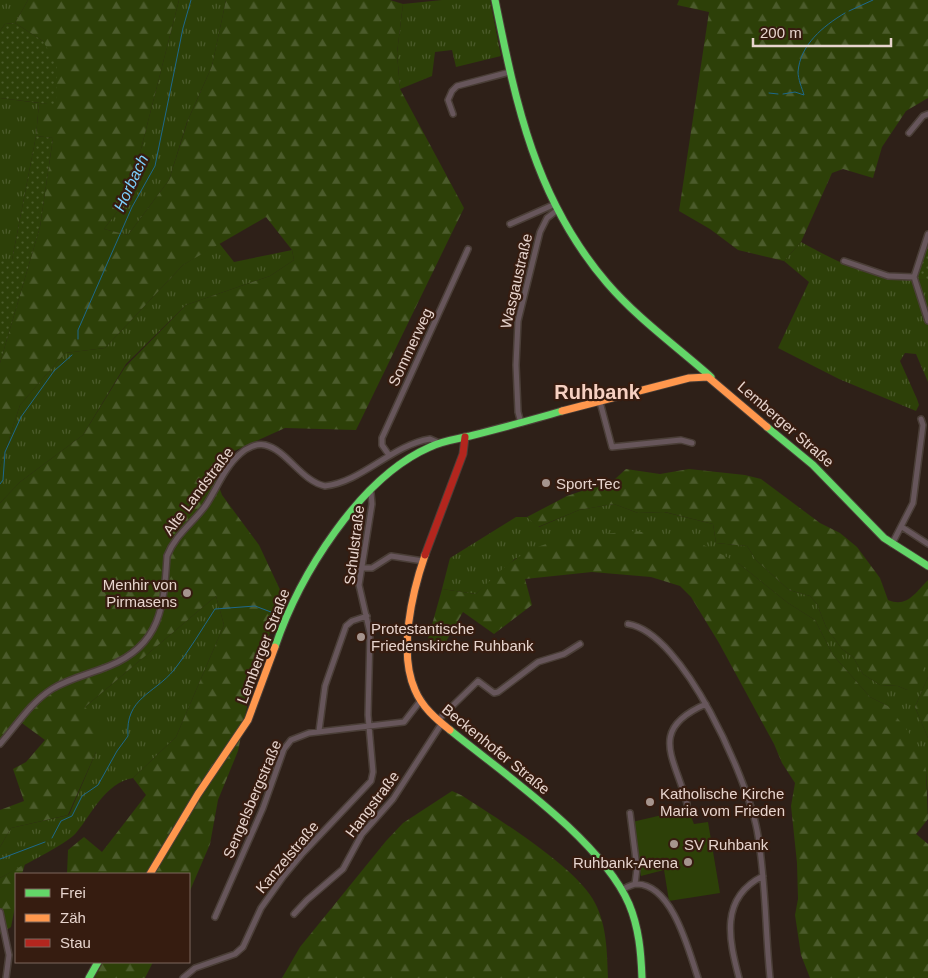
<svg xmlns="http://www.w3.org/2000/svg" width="928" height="978" viewBox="0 0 928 978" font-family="Arial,sans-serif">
	<defs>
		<pattern id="grass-tufts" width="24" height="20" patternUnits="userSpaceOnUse" patternTransform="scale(1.25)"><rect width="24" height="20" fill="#2d4008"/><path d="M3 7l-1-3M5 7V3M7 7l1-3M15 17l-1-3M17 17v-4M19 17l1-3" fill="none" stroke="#4b5b2b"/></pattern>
		<pattern id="forest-firs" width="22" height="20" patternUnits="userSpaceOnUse" patternTransform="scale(1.25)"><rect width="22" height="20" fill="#2d4008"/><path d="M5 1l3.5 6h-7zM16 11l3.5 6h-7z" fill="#4b5b2b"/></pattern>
		<pattern id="garden-dots" width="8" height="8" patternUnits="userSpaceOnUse" patternTransform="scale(1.25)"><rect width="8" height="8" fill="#2d4008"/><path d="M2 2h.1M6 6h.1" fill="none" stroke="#4b5b2b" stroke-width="1.8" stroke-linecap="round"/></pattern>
	</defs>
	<rect width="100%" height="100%" fill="#2e2018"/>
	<path fill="url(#grass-tufts)" d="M0,0H28L15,23L5,24L0,31Z
		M179,0H226L212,66L187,122L169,180L128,235L104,229L129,196Z
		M442,0H490L501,56L456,67L452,50L435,52L432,76L400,89L397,53L403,4Z
		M0,98L39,103L36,136L12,260H0Z
		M801,242C845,266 876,282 928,279V382L916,354L905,353L900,361L917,399L919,405L916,411L839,379L778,348L809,282L784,261Z
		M219,243L234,262L292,250L294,260L270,276L186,305L126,364L83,435L20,482L0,503V467L20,405L65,353L105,348L183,265Z
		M614,504L638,513L664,512L713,524L716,543L747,546L756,560L789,590L810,596L817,604L826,627L842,649L853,657L863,674L880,685L898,686L907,690L928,654V677L915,707L928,738V797L926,771L888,706L870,697L833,655L815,620L788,603L738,563L516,558L476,594L442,589L450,558L516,517H527L539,527L579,510Z
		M216,596L224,625L176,737L133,778C105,783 92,814 76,833C67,844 16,869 0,878V847L11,828L69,815L96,752L85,707Z"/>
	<path fill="url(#forest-firs)" d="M28,0H179L129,196L104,229L128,235L169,180L188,120L212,66L226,0H390L403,4L397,53L400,89L464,208L356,430L285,428L221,457L214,473L222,495L259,545L283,596L282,608L272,627L250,692L238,751L218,800L210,844L189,893V874H103L99,872L98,874H67L68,850L84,837L102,852L146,795L133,778L176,737L224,625L216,596L85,707L103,727L96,752L68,815L11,828L0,847V810L24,801L13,769L26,762L45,740L19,721L0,742V503L20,482L83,435L125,367L186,305L270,276L294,260L292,250L266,217L183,265L105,348L65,353L20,405L0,467V363L40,227L53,138L36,136L39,103L56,104V88L43,41L15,23Z
		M679,0H928V98L906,111L882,147L873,178L843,169L832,173L801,242L784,261L738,250L710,229L679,211L709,12L677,5Z
		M626,469L660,474L689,469L745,475L761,479L820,523L840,533L857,547L880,578L888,600C907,608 915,593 928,580V654L917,686L907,690L898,686L880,685L863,674L853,657L842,649L826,627L817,604L810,596L789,590L756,560L747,546L716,543L713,524L665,512L638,513L614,504L579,510L538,527L527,517L567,496L614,480Z
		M636,531L698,542L738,563L788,603L815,620L833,655L870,697L888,706L917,743L926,771L928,819L916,834L928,844V978H810L801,955L795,915L798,899L797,863L791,806L795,783L782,763L774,744L719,643L691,597L680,586L651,577L592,572L525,579L532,605L494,634L463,612L444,645L428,639L442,589L476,594C489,582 502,568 517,558C550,535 597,535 636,531Z
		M928,677V738L915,707Z
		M452,791L461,795C495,817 578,868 595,903C607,926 607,952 608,978H282L300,947L386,841L403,823Z
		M25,864L22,874H16V902L11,927L0,934V878Z
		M103,962H153L145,978H94Z"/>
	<path fill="url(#garden-dots)" d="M15,23L43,41L57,66L56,105L0,98V31L5,24Z
		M36,136L53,138L40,227L0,363V260H12Z
		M928,237V279L917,280L916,276Z"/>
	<path fill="#2d4008" d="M688,809L694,824L708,822L720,893L669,901L664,870L641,876L632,822Z"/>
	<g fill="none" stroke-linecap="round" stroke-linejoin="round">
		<path stroke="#1e698c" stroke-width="1" d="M849,11L873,0
			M769,93L778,94
			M783,94L795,92L804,95C802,88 798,79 798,72C800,45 823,26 845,13
			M78,339V330L132,207L155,166L183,28L191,0
			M0,484L3,480L5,452L21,417L54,371L72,355
			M52,838L61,821L72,816L82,796L98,785L117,751L128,736C125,698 154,694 174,670C189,651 202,629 215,609L255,606L271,612
			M0,859L45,842"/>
		<g stroke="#4a3e37" stroke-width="8">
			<path id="street" d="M453,114L448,100L452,91L457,86L510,72
				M909,133L923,116L928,114
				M510,224L553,205
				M928,234L914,277L928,321
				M844,261L888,276L914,277
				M600,402L612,447L681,440L692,443
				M521,423L518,412L516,365L518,321L540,232L547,218L556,211
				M389,455L382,445V438L468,249
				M902,527L928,544
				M892,544L913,503L923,425L921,419
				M360,568H372L391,556L423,561
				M628,624C684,633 747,779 757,830C766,878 765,929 770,978
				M438,720L478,681L494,693L498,692L538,662L564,654L580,644
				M319,731L325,686L346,626L352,621L367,616
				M0,744C17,725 30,703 52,689C70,678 90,674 109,666C161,645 164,606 167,556C175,535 193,523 206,505C217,488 225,467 240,454C246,448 257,443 265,445C287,450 301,481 325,486C362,482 392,445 430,439L439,443
				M687,804C676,759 646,730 706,704
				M630,813L637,868L635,884
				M623,889C627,887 633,884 637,884C673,885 689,952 698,978
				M0,912L9,955L6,978
				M294,914L307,900L343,869L362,834L393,799L442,723
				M215,917L263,808L284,749L291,740L309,733L404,722L421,700
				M183,978L195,968L235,954L243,947L261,908L283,877L303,853L371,781L373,772L368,715L370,633L359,585L372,504L371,493
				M739,978C729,940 719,898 763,876"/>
		</g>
		<g stroke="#4a3e37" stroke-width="9">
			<path id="fast" d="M495,0C516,104 535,199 607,283C637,318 676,346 711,377
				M767,427L813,465L884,538L928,566
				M275,647C299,576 359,478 430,447C442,441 457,439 470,436C501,428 532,420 562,411
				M450,730C504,774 601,840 629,904C639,928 641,952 642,978
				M89,978L98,962"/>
		</g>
		<g stroke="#4a3e37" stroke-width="9">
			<path id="slow" d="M562,411L689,378L708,377L767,427
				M425,555C412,593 398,652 415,690C422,707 436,719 450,730
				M150,874L198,794L248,720L275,647"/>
		</g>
		<g stroke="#4a3e37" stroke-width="9">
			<path id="jam" d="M425,555L463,454L465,437"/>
		</g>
		<use href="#street" stroke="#67565b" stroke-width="5"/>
		<use href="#fast" stroke="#63d668" stroke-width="7"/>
		<use href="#slow" stroke="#ff974d" stroke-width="7"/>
		<use href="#jam" stroke="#b3261e" stroke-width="7"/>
	</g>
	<g fill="#a6958e" stroke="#361c10" stroke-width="2">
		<circle cx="546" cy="483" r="5"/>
		<circle cx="187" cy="593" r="5"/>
		<circle cx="361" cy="637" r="5"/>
		<circle cx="650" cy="802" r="5"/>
		<circle cx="674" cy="844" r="5"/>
		<circle cx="688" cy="862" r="5"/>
	</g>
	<g text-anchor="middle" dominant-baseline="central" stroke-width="4.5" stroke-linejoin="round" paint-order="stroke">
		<g font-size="15" fill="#e7d4cd" stroke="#361c10">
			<text transform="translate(516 281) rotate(-77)">Wasgaustraße</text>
			<text transform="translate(410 347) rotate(-65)">Sommerweg</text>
			<text transform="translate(786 424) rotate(41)">Lemberger Straße</text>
			<text transform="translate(198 491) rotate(-53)">Alte Landstraße</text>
			<text transform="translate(354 545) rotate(-83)">Schulstraße</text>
			<text transform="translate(263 646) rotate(-69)">Lemberger Straße</text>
			<text transform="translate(496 749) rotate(39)">Beckenhofer Straße</text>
			<text transform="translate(252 799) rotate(-67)">Sengelsbergstraße</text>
			<text transform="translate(372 804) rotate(-53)">Hangstraße</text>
			<text transform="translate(287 857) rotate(-50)">Kanzelstraße</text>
		</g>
		<g font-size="15" fill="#e7d4cd" stroke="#361c10" text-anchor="start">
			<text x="556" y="483">Sport-Tec</text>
			<text x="177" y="584" text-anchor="end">Menhir von<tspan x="177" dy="17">Pirmasens</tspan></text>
			<text x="371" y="628">Protestantische<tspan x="371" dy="17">Friedenskirche Ruhbank</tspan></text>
			<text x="660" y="793">Katholische Kirche<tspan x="660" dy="17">Maria vom Frieden</tspan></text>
			<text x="684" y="844">SV Ruhbank</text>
			<text x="678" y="862" text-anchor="end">Ruhbank-Arena</text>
		</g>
		<g font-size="16" font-style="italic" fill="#7dcffc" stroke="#361c10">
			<text transform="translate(131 183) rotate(-65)">Horbach</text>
		</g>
		<g font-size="20" font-weight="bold" fill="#f6d1c2" stroke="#361c10">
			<text x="597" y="392">Ruhbank</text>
		</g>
	</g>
	<rect x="15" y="873" width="175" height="90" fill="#361c10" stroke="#7d665c"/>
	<rect x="25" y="889" width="25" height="8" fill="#63d668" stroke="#7d665c"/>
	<text x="60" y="898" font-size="15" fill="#e7d4cd">Frei</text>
	<rect x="25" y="914" width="25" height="8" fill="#ff974d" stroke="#7d665c"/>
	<text x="60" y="923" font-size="15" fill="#e7d4cd">Zäh</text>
	<rect x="25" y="939" width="25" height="8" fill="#b3261e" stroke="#7d665c"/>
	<text x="60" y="948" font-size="15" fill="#e7d4cd">Stau</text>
	<path d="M753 38v8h138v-8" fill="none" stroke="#e7d4cd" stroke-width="2.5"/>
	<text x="760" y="38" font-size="15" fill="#e7d4cd" stroke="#361c10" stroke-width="4" paint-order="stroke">200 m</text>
</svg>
